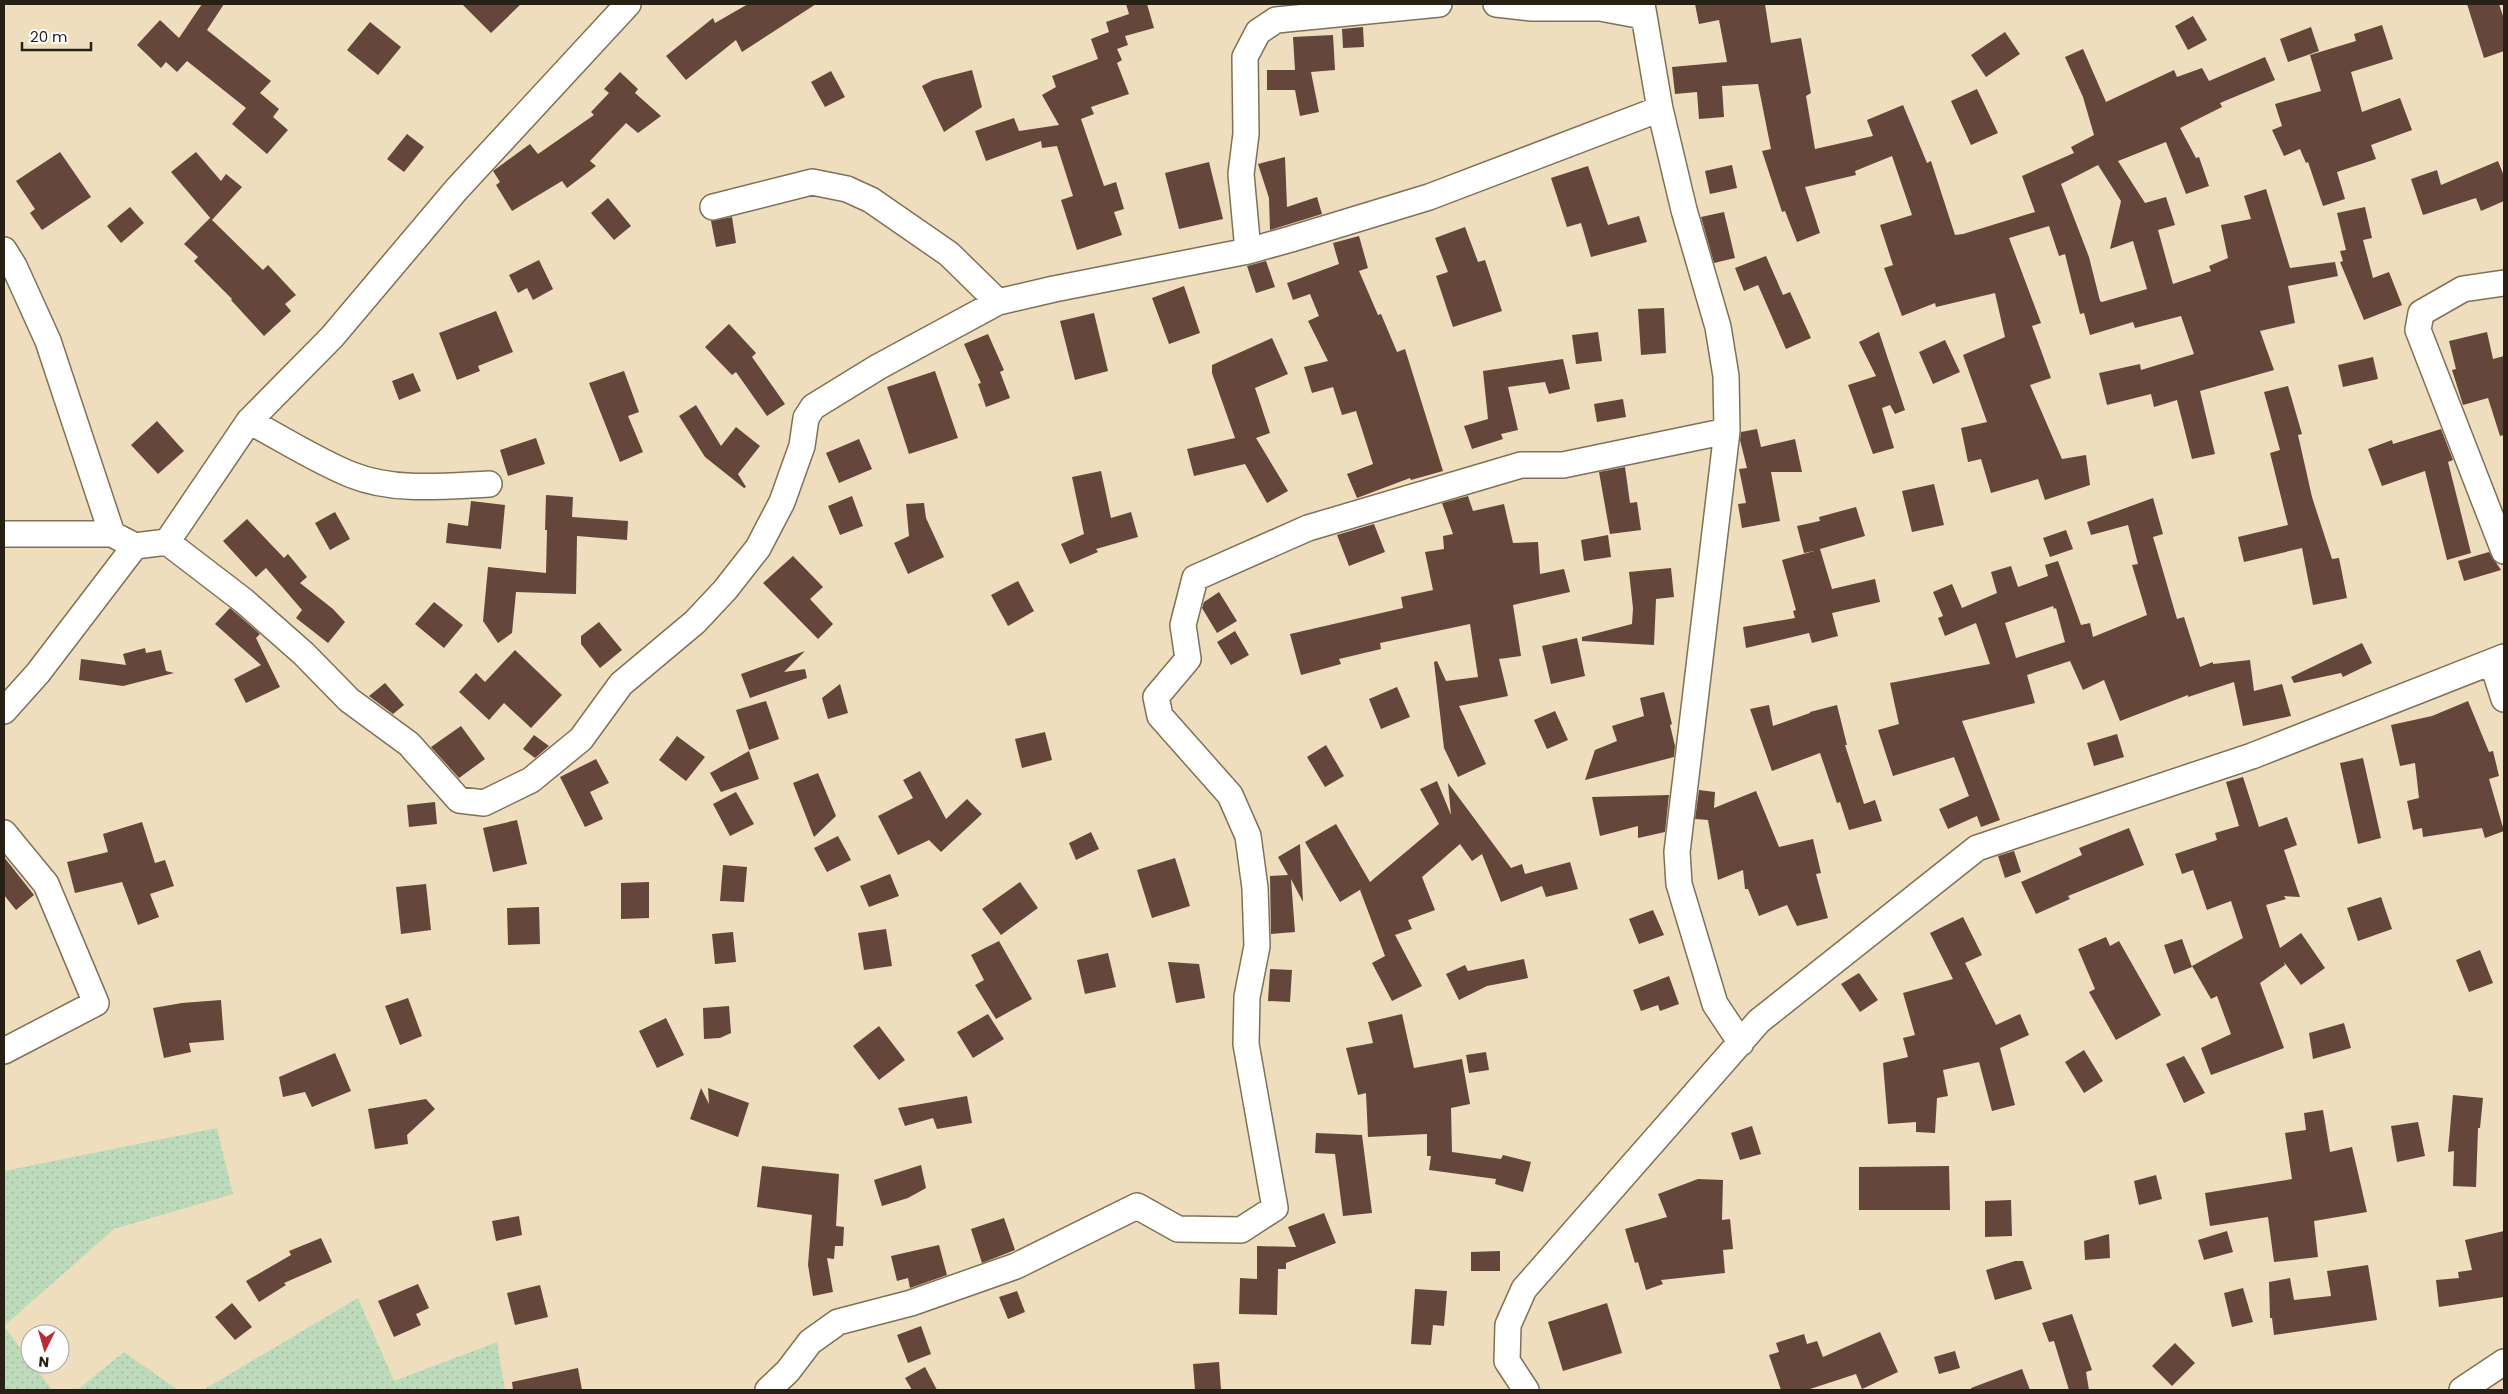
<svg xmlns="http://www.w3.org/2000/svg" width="2508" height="1394" viewBox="0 0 2508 1394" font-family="Poppins,sans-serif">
	<defs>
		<pattern id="grass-dots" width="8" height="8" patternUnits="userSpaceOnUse" patternTransform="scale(1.25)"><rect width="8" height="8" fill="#bddbba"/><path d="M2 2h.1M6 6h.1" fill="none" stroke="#a2bc9f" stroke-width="1.8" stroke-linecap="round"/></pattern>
	</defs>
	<rect width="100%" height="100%" fill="#eedebe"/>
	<path fill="url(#grass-dots)" d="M217,1128L233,1194L114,1229L4,1326L30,1361V1364H33L52,1390H4V1171Z
		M358,1298L394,1381L497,1342L505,1390H203Z
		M124,1352L178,1390H77Z"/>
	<path fill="#64463a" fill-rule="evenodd" d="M202,4H224L207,30L271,81L260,93L279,109L273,117L288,130L267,154L232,124L246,108L187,61L177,72L166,62L161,68L137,45L160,20L179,38Z
		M462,4H521L491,33Z
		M748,4H816L742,52L736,40L686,80L666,56L713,18L715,23Z
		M1126,4H1147L1154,28L1125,36L1128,45L1117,49L1122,60L1117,63L1129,94L1091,107L1094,114L1081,119L1104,186L1116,182L1124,209L1114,212L1122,235L1077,250L1061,200L1073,196L1057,146L1042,148L1041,141L986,161L975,131L1014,118L1019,131L1059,125L1042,95L1056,87L1052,76L1098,59L1091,39L1109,32L1106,22L1129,14Z
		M1695,4H1765L1771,43L1801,38L1811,93L1806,96L1815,149L1873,136L1867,120L1903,105L1927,163L1931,161L1955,235L1963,234L2035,212L2022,176L2074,153L2071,147L2094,135L2083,97L2065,57L2083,49L2106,102L2174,70L2177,77L2202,68L2209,81L2265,57L2275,80L2220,103L2222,107L2180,128L2196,158L2199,157L2209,186L2186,194L2166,142L2118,161L2145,203L2166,197L2175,225L2158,230L2173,284L2211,271L2209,266L2228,258L2221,225L2251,219L2244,196L2266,189L2290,268L2335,262L2338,276L2288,286L2295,323L2260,331L2274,370L2200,391L2215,454L2192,459L2177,400L2154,407L2151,394L2107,405L2099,373L2140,364L2141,370L2194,354L2181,316L2135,328L2133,322L2090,335L2084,313L2080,314L2065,254L2059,256L2049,226L2009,238L2041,323L2032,326L2051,378L2030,385L2062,459L2086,455L2090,485L2045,500L2038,479L1991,493L1981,459L1968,462L1961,428L1987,422L1963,355L2005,337L1995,293L1936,307L1935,303L1902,316L1884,268L1893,265L1880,225L1912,215L1892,156L1855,171L1856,175L1805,187L1820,233L1797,242L1785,211L1782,212L1762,151L1771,149L1758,84L1722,86L1724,117L1699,119L1697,92L1675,94L1672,67L1727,62L1719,20L1699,24ZM2098,165L2121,201L2110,249L2133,241L2147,289L2102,302L2100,301L2089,257L2061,184Z
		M2467,4H2499L2504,19V51L2484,58Z
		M2193,16L2207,40L2188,50L2175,26Z
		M370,22L401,47L378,75L347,50Z
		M2382,25L2393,59L2351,72L2362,112L2400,98L2412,130L2371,145L2376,159L2337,172L2345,199L2323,206L2308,162L2306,163L2300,149L2284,156L2272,130L2282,126L2275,104L2321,91L2310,55L2356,41L2354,34Z
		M1363,27L1364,47L1343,48L1342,29Z
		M2311,27L2319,51L2288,62L2280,39Z
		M2005,32L2020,54L1986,77L1971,55Z
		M1333,35L1335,70L1311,72L1319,112L1300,116L1295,90H1267V70H1295L1293,37Z
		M972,70L982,107L944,132L922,86L933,80Z
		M831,71L845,97L825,107L811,82Z
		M620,72L638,89L635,93L661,116L638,133L626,123L590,161L596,166L567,188L562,181L512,211L496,185L500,182L493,171L530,144L538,154L594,115L591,112L609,93L604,89Z
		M1977,89L1998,133L1971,145L1951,101Z
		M407,134L424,147L404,172L387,159Z
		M60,152L91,197L42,230L30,213L35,209L16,181Z
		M196,152L221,181L226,174L242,187L212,220L171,172Z
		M1285,157L1287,207L1317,197L1322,214L1270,230L1269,198L1258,164Z
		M2498,161L2504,176V201L2481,211L2476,198L2423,215L2411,179L2437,170L2441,185Z
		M1209,162L1223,219L1179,229L1165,173Z
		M1732,165L1737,188L1710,194L1705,171Z
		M1588,166L1608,225L1639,216L1647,242L1591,257L1581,223L1567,227L1551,178Z
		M608,198L631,226L614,240L591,213Z
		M130,207L144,223L121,243L107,226Z
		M2365,207L2372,238L2363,240L2373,278L2389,272L2402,305L2364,320L2340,262L2343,261L2340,251L2346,250L2337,213Z
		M1724,212L1735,258L1714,263L1701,217Z
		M732,217L736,243L716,247L711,221Z
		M210,218L263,270L268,265L296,295L285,304L291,311L264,336L231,300L232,299L194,261L198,257L184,244Z
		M1465,227L1478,262L1485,260L1502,311L1453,327L1436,276L1448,272L1435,238Z
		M1359,236L1368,268L1359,271L1378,315L1381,314L1397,352L1405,349L1443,471L1411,480L1410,478L1357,498L1347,474L1373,464L1356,411L1342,415L1333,387L1312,393L1304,367L1328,361L1308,321L1319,316L1310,294L1293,300L1287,283L1339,264L1333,243Z
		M1766,256L1783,295L1790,292L1811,338L1786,349L1758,285L1744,291L1735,268Z
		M539,260L553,289L533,300L527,288L518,293L509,275Z
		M1266,261L1275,287L1256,293L1247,266Z
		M1184,286L1200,333L1169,344L1152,298Z
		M1664,308L1666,353L1641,355L1638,309Z
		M496,311L513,352L478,366L480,371L457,380L439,333Z
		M1094,313L1108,371L1075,380L1060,321Z
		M729,324L756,353L752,357L785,404L767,416L736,372L732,375L705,347Z
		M1598,332L1602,361L1576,364L1572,335Z
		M1879,332L1905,410L1895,414L1890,405L1882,408L1894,448L1873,454L1848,385L1876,376L1859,342Z
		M2487,332L2493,359L2504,356V435L2500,436L2488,398L2463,405L2452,370L2456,369L2449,341Z
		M988,334L1004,370L1000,372L1010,398L986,407L978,384L981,383L964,344Z
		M1272,338L1288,374L1255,388L1270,433L1256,438L1288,491L1267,503L1245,464L1194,476L1187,449L1235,438L1212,373V365Z
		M1945,340L1960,372L1933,384L1919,352Z
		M2373,357L2378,379L2343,387L2338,365Z
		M1563,359L1570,389L1549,394L1545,382L1508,387L1518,430L1501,434L1503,439L1472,449L1464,426L1488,419L1483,371Z
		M624,371L639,412L628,416L643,452L620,462L589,383Z
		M935,371L958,438L909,454L887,387Z
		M413,373L421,391L399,400L392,381Z
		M2288,386L2302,434L2298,435L2312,497L2332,559L2339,558L2347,598L2313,605L2302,548L2244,562L2238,537L2288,525L2270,453L2280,450L2264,392Z
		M1623,399L1626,417L1597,422L1594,404Z
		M696,405L721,446L736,427L760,446L738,474L746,487L744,488L705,457L679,416Z
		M157,421L184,451L158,474L131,445Z
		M1757,429L1761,447L1795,439L1802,472H1771L1780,521L1742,528L1738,504L1746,503L1739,469L1747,468L1740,440L1741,432Z
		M2441,429L2453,460L2448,462L2471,553L2447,560L2425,471L2382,486L2368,449L2392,440L2393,444Z
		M536,438L545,464L508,476L500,450Z
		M859,439L872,469L839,483L826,453Z
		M1625,467L1630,503L1637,502L1641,530L1610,534L1599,472Z
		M1101,471L1111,518L1131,512L1138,537L1096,549L1098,552L1070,564L1061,544L1084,534L1072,477Z
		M1934,484L1944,525L1912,532L1902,491Z
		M546,495L573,497L572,517L628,521L627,540L577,536L576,594L516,592L512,633L498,643L483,621L488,567L546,573L547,530H545Z
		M852,496L863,526L840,535L828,506Z
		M1468,496L1473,511L1504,504L1513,543L1538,542L1540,574L1564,569L1570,592L1513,605L1521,656L1499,659L1508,696L1459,706L1486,764L1458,777L1444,748L1434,662L1437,661L1446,681L1478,677L1470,624L1380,643L1381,649L1339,659L1341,664L1301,675L1290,634L1403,608L1401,597L1433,590L1425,552L1444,549L1443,536L1453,534L1442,503Z
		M2153,498L2163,534L2153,537L2177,619L2184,617L2200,667L2213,662V664L2250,660L2254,691L2282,684L2291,716L2243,726L2234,682L2188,697V695L2120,721L2104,680L2083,690L2070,661L2027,675L2035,703L1962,721L2000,820L1981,827L1977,816L1948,829L1939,809L1969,796L1954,757L1893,776L1878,730L1899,724L1890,683L1990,664L1976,623L1945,636L1938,618L1943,616L1933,592L1952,584L1962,608L1997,593L1991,572L2011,566L2018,587L2048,576L2045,565L2058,561L2081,625L2090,623L2093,637L2147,615L2132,565L2138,564L2128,525L2091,535L2087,522ZM2053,606L2054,609L2056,608L2065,642L2016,658L2005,623Z
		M471,501L505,505L501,549L446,543L448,523L468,526Z
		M924,503L926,518L944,557L908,574L894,543L909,536L906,504Z
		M1856,507L1865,536L1820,549L1832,589L1875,579L1880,602L1832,613L1838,636L1812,643L1809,633L1746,648L1743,627L1795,618L1793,611L1796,610L1782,560L1814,551L1804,553L1797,526L1820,521L1819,517Z
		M335,512L350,539L330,550L315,523Z
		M247,519L284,558L288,554L307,577L300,583L333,609L345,622L328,643L296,618L302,610L266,568L256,577L223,541Z
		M1374,524L1385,552L1349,566L1337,535Z
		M2066,530L2073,549L2050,557L2043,538Z
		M1608,535L1611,557L1584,561L1581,540Z
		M2489,552L2501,570L2464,581L2458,561Z
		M793,556L823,587L810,599L833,624L818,639L763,583Z
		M1671,568L1674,597L1656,599L1654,645L1582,641V637L1632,624L1633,608L1629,572Z
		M1018,581L1034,611L1008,626L991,595Z
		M1219,592L1237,621L1217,633L1202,608L1204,602Z
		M434,602L463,625L444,648L415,624Z
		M230,608L260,634L256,638L280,687L246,703L234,679L261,665L215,624Z
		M599,622L622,650L600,668L581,644V636Z
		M1235,631L1249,655L1231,665L1217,642Z
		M1577,638L1585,676L1551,684L1542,646Z
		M2362,643L2372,663L2343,677L2341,673L2294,683L2291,677Z
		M145,648L146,653L161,650L166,671L174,673L123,686L79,680L81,659L126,665L123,654Z
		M515,650L562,695L531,728L504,703L489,720L459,692L476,673L485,682Z
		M805,651L784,672L805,669L807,678L750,698L741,674Z
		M385,683L404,705L393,714L369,696Z
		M840,684L848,713L828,719L822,698Z
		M1397,687L1410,717L1381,729L1369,699Z
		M1664,692L1672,724L1670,725L1675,746L1674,757L1585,780L1595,750L1617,741L1612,726L1644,716L1640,698Z
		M766,701L779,739L749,750L736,710Z
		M2468,701L2489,752L2493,751L2499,776L2489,779L2504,831L2485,838L2482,828L2423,837L2422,828L2413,830L2407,801L2419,798L2415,763L2400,766L2391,725L2432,716Z
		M1769,705L1773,726L1810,713V712L1837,705L1847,745H1845L1864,804L1875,800L1882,821L1849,830L1840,802L1837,803L1820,753L1772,771L1750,709Z
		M1555,711L1568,740L1547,749L1534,720Z
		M461,726L485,759L459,778L431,747Z
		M1045,732L1052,760L1022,768L1015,739Z
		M2117,734L2124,757L2094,766L2087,743Z
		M534,735L549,746L535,758L523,749Z
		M677,736L705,757L686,781L659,760Z
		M1326,745L1344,776L1325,787L1307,757Z
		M749,751L759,779L721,792L710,773Z
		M2363,758L2381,838L2358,844L2340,763Z
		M596,759L609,783L590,792L603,819L585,827L560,777Z
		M920,771L946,819L967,799L982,814L941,852L929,840L898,855L878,816L913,798L903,780Z
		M818,773L836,816L814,837L793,783Z
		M2243,777L2259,827L2287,817L2297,845L2284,850L2300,897L2284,896L2286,899L2266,905L2280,948L2301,933L2325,968L2301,985L2284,962L2285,965L2260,983L2284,1048L2211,1075L2201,1048L2231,1034L2217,996L2211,999L2192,966L2243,938L2231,901L2207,910L2193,870L2182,874L2175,854L2217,840L2215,833L2239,826L2226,782Z
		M1437,781L1451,815L1448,783L1511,868L1522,864L1525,874L1570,862L1578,889L1546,897L1542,886L1501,902L1482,854L1472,861L1460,844L1422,877L1435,910L1408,920L1412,929L1395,935L1422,986L1392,1001L1372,963L1385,956L1360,890L1363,888L1340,902L1305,842L1336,824L1370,882L1439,824L1420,789Z
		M1699,790L1715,792L1714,808L1756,791L1779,847L1813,839L1821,873L1816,874L1828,918L1797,926L1787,905L1759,916L1748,889H1745L1743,870L1718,880L1708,820L1695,819Z
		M736,792L754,824L730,836L713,804Z
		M1669,795L1665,832L1638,838V826L1600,836L1592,797Z
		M435,802L437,824L409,827L407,805Z
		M517,820L527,864L493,872L483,828Z
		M142,822L155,863L165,860L174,886L150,894L159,917L138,925L122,882L75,893L67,862L108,852L103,834Z
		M2129,828L2144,865L2068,896L2070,899L2036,914L2021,882L2082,855L2079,848Z
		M1091,832L1099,849L1076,860L1069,843Z
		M838,836L851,860L827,872L814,848Z
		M1300,844L1303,902L1291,879L1295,932L1271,934L1270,876L1288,875L1278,857Z
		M2014,851L2021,872L2005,878L1998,856Z
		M4,857L34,895L16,910L4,895Z
		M1175,858L1190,906L1152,918L1137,870Z
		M723,865L747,867L744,902L720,901Z
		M890,874L899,896L869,907L860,886Z
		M649,882V918L621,919V883Z
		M1020,882L1038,908L1001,935L982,909Z
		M426,884L431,930L401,934L396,887Z
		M2381,897L2392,929L2358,941L2347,908Z
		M539,907L540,944L508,945L507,908Z
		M1653,910L1664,935L1639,944L1629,919Z
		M1963,917L1982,955L1965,963L1996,1025L2020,1014L2029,1035L2000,1048L2015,1105L1992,1111L1979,1062L1943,1070L1948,1096L1937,1098L1935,1133L1916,1132V1122L1888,1124L1883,1063L1908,1057L1903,1038L1915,1035L1903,993L1953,979L1930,933Z
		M886,929L892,966L864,970L858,933Z
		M733,932L736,962L715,964L712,934Z
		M2106,937L2110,946L2119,941L2161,1015L2116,1040L2089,992L2095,989L2078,949Z
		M2182,939L2192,967L2174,974L2164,945Z
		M999,941L1032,999L996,1019L975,985L984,980L971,955Z
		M2480,950L2493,983L2469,992L2456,960Z
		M1108,953L1116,987L1085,994L1077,960Z
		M1524,959L1528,978L1487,986L1459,1000L1446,974L1465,965L1468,971Z
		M1168,962L1199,964L1205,998L1176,1003Z
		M1270,969L1292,970L1290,1002L1268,1001Z
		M1859,973L1878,1000L1860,1012L1841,984Z
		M1669,976L1679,1004L1660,1011L1658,1005L1641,1011L1633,990Z
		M408,998L422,1036L400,1045L385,1006Z
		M221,1000L224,1040L189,1043L191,1052L164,1058L153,1008L182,1003Z
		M729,1006L731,1033L720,1038L704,1039L703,1008Z
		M988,1014L1004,1039L973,1058L957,1032Z
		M1402,1014L1414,1068L1462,1059L1470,1104L1451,1108L1452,1152L1501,1159L1503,1155L1531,1162L1523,1192L1495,1184L1496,1179L1429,1170L1431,1156H1427V1134L1368,1137L1366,1093L1358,1095L1346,1048L1373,1043L1368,1022Z
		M666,1018L684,1055L657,1068L639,1031Z
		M2344,1023L2351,1048L2313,1059L2309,1033Z
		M879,1026L905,1060L879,1080L853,1046Z
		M2084,1050L2103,1081L2084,1093L2065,1062Z
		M1486,1052L1489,1070L1469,1073L1466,1055Z
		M335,1053L351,1091L312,1107L305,1092L283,1097L279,1077Z
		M2184,1056L2205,1093L2184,1103L2166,1064Z
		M701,1088L709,1104L708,1088L749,1103L738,1137L690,1119Z
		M2453,1095L2483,1098L2480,1128H2478L2476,1187L2453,1186L2454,1151L2448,1152Z
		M967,1096L972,1123L937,1129L933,1118L905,1126L898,1108Z
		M426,1099L435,1109L407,1135L408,1144L375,1149L368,1109Z
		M2323,1110L2330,1152L2352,1147L2367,1212L2314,1221L2318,1257L2274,1262L2268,1217L2210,1226L2205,1193L2292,1179L2285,1133L2306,1130L2304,1113Z
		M2418,1122L2425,1156L2397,1162L2391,1126Z
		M1752,1126L1761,1154L1740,1160L1731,1133Z
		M1316,1133L1362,1135L1372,1213L1343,1216L1335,1154L1315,1153Z
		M921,1165L926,1188L908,1198L882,1206L874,1180Z
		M762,1166L839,1174L836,1226L844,1227L843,1246H835L834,1259L827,1258L833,1292L813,1296L808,1265L812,1215L757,1207Z
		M1949,1166L1950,1210H1859V1167Z
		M2156,1175L2162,1199L2139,1205L2134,1181Z
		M1698,1179L1723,1180L1722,1220L1730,1219L1733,1249L1723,1250L1725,1273L1661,1280L1663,1284L1646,1290L1638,1262L1635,1263L1625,1229L1667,1217L1658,1194Z
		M2011,1200L2012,1236L1985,1237V1201Z
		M1324,1213L1336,1243L1286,1263V1269H1278L1277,1315L1239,1314L1240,1278L1257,1279V1246L1296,1247L1288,1227Z
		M519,1216L522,1235L496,1241L492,1221Z
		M1004,1218L1015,1250L982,1263L971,1229Z
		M2227,1231L2233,1252L2204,1260L2198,1240Z
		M2504,1231V1297L2439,1307L2436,1280L2459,1278L2458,1272L2472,1270L2465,1240Z
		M2109,1234L2110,1258L2085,1260L2084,1241Z
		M321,1238L332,1262L284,1283L286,1285L259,1302L246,1281L291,1255L289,1251Z
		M939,1245L947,1275L910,1288L908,1278L897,1281L891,1256Z
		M1500,1251V1271H1471V1252Z
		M2015,1261H2023L2032,1289L1995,1300L1986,1270Z
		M2368,1265L2377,1320L2274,1335L2272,1318H2270L2269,1282L2290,1278L2294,1300L2331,1296L2327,1271Z
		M418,1284L429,1308L416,1314L421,1325L394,1337L378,1301Z
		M540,1285L548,1317L515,1325L507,1293Z
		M2243,1288L2253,1322L2232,1327L2224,1293Z
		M1415,1289L1447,1291L1444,1326L1433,1325L1431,1345L1411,1344Z
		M1017,1291L1025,1312L1008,1319L999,1297Z
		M232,1303L252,1327L235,1340L215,1317Z
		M1607,1303L1622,1353L1563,1371L1548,1322Z
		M2072,1314L2092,1370L2086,1372L2089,1390H2069L2054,1341L2049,1342L2042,1323Z
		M921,1326L931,1354L908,1363L897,1335Z
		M1880,1332L1898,1372L1862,1389L1856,1374L1807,1390H1781L1769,1355L1779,1352L1776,1343L1804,1334L1807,1344L1817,1341L1823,1357Z
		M2175,1343L2195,1363L2172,1386L2152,1366Z
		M1955,1351L1960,1368L1939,1374L1934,1357Z
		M1219,1362L1221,1390H1195L1193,1364Z
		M925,1367L937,1390H912L905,1378Z
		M578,1368L582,1390H513L512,1382Z
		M2022,1369L2030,1390H1972L1971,1388Z"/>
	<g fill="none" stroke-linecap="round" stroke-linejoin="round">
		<g stroke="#7f7155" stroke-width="28">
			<path id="minor" d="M1496,4L1532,8H1600L1643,16
				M1642,4L1660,109L1684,210L1718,327L1726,376L1727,431L1677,852L1679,884L1715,1004L1741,1043
				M713,207L812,182L847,189L871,200L949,254L998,302
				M4,250L14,266L48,341L112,534L135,546
				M1248,251L1241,174L1246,134L1245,57L1258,32L1276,20L1439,4
				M2504,283L2463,289L2421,313L2418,330L2504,551
				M249,421C281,438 319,462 352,475C394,492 445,486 489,484
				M4,534H112
				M167,542L244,601L304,654L349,700L409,744L459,800L484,803L531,780L581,739L621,684L695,622L725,590L758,548L782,502L802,446L806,418L813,407L878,367L998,302L1054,289L1248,251L1291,239L1429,197L1660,109
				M2492,662L2504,699
				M4,711L38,673L135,546L167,542L249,421L332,337L456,190L628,4
				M4,833L46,884L96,1003L4,1051
				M768,1390L788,1371L810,1342L838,1322L911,1303L1016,1266L1137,1206L1178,1229L1241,1230L1275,1208L1246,1044L1247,997L1257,946L1255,888L1248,836L1230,795L1160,716L1156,697L1188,659L1183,625L1195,578L1308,528L1521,465H1563L1727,431
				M1526,1390L1507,1361L1508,1325L1524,1289L1759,1021L1977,848L2252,756L2504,657
				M2462,1390L2504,1362"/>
		</g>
		<use href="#minor" stroke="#fff" stroke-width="25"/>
	</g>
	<rect width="2508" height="1394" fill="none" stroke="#272115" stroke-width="10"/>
	<g transform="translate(45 1349) rotate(185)"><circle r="24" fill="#ffffff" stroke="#a9a6a1"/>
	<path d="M0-4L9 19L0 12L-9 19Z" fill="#bb2b33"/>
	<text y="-8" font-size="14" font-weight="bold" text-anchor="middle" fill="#272115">N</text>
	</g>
	<path d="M22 42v8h69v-8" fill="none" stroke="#272115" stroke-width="2.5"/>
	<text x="30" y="42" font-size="15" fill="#272115" stroke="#ffffff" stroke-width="4" paint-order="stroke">20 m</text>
</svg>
